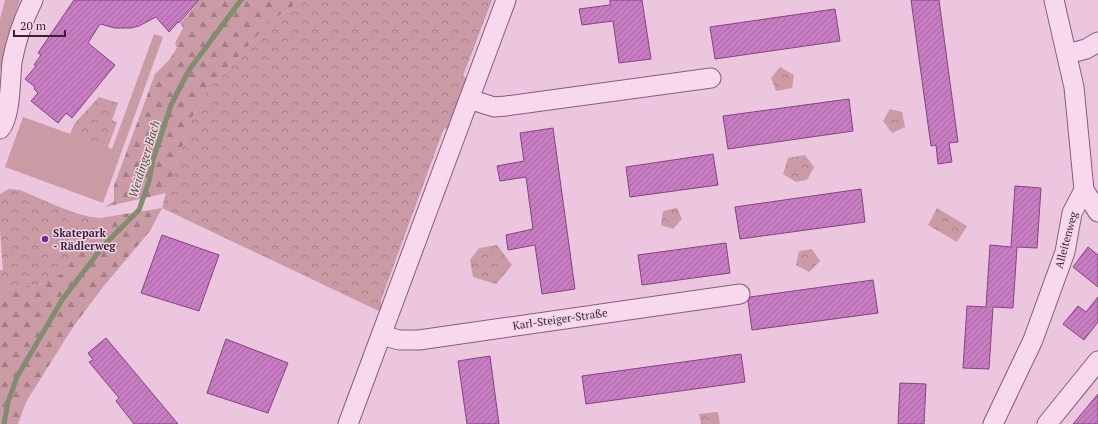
<svg xmlns="http://www.w3.org/2000/svg" width="1098" height="424" viewBox="0 0 1098 424" font-family="'PT Serif',serif">
	<defs>
		<pattern id="forest-firs" width="22" height="20" patternUnits="userSpaceOnUse"><rect width="22" height="20" fill="#ca9aa5"/><path d="M5 1l3.5 6h-7zM16 11l3.5 6h-7z" fill="#a57d87"/></pattern>
		<pattern id="park-crowns" width="20" height="18" patternUnits="userSpaceOnUse"><rect width="20" height="18" fill="#ca9aa5"/><path d="M2 6a3 3 0 1 1 6 0M12 15a3 3 0 1 1 6 0" fill="none" stroke="#a57d87"/></pattern>
		<pattern id="building-hatch" width="6" height="6" patternUnits="userSpaceOnUse"><rect width="6" height="6" fill="#c87dc3"/><path d="M-1 1l2-2M0 6l6-6M5 7l2-2" fill="none" stroke="#a3669f"/></pattern>
	</defs>
	<rect width="100%" height="100%" fill="#ecc5de"/>
	<path fill="#ca9aa5" d="M5,0H20L6,41L0,72V19Z
		M154,34L163,37L103,203L5,167L23,117L104,146L114,121L117,122L108,147L112,149Z"/>
	<path fill="url(#forest-firs)" d="M200,0H302L271,21L207,91L193,116L166,193L105,207L114,201V186L155,74L169,60L177,48L175,43L183,28L181,23Z
		M162,208L150,231L103,287L73,327L26,402L18,424H0V290L43,284L87,244L100,218Z"/>
	<path fill="url(#park-crowns)" d="M302,0H492L463,76L468,79L449,130L444,128L381,300V312L162,208L166,193L193,116L207,91L271,21Z
		M780,67L794,75L792,88L776,91L771,78Z
		M99,97L118,103L112,120L114,121L104,146L70,134L75,123Z
		M890,109L902,112L905,127L892,133L883,121Z
		M805,155L814,167L807,180L796,182L783,174L788,158Z
		M9,189L20,190C42,199 77,217 100,218L87,244L61,274L43,284L0,290V270H3L0,230V194Z
		M677,208L682,219L673,229L661,225L663,211Z
		M937,208L967,226L957,242L928,225Z
		M497,245L512,265L496,284L473,277L470,260L479,248Z
		M812,249L820,261L809,272L796,265L799,251Z
		M718,412L720,424H701L699,414Z"/>
	<g fill="none" stroke-linecap="round" stroke-linejoin="round">
		<path stroke="#818d6e" stroke-width="5" d="M4,424L8,402L17,377L62,300L104,245L139,210L149,181L153,160L171,105L189,70L241,0"/>
	</g>
	<path fill="url(#building-hatch)" stroke="#844381" d="M74,0H199L179,23L178,22L169,32L156,17L139,26L131,28H115L100,24L88,43L115,65L72,118L66,113L58,123L31,101L38,93L34,89L35,87L25,79L36,66L34,65L41,55L38,53Z
		M610,0H642L651,59L619,63L613,21L582,25L579,9L610,5Z
		M911,0H939L958,142L949,143L952,162L938,164L936,145L931,146Z
		M835,9L840,41L715,59L710,27Z
		M849,99L853,131L728,149L723,116Z
		M553,128L575,289L542,294L535,245L508,250L506,235L533,229L526,177L500,181L497,166L524,161L520,133Z
		M713,154L718,185L630,197L626,167Z
		M1015,186L1041,188L1037,248L1017,247L1013,308L993,307L989,369L963,368L967,306L986,307L990,245L1011,247Z
		M861,189L865,222L740,239L735,207Z
		M162,235L219,255L199,311L141,293Z
		M726,243L730,273L642,285L638,255Z
		M1088,247L1098,255V287L1073,267Z
		M873,280L878,313L752,330L748,301L750,297Z
		M1098,297V322L1084,340L1063,324L1078,306L1086,312Z
		M106,338L178,424H134L116,401L119,398L89,362L93,360L88,353Z
		M226,339L288,363L268,413L207,393Z
		M741,354L745,382L586,404L582,376Z
		M490,356L499,424H467L458,361Z
		M900,383L926,384L924,424H898Z
		M1098,394V424H1073Z"/>
	<g fill="none" stroke-linecap="round" stroke-linejoin="round">
		<g stroke="#865c7e" stroke-width="21">
			<path id="street" d="M1067,54L1086,49L1098,42
				M469,99L494,107L506,106L711,78
				M0,129C11,117 10,80 12,62C16,40 23,20 33,0
				M1084,190L1098,212
				M381,335L399,340H419L740,294
				M348,424L506,0
				M993,424L1033,340L1065,252L1072,213L1084,190L1074,87L1054,0
				M1047,424L1098,361"/>
		</g>
		<use href="#street" stroke="#f7d8ec" stroke-width="19"/>
	</g>
	<circle fill="#6f2f92" stroke="#f4d4e8" stroke-width="1.5" cx="45" cy="239" r="4"/>
	<g text-anchor="middle" dominant-baseline="central" stroke-width="3" stroke-linejoin="round" paint-order="stroke">
		<g font-size="11" font-weight="bold" fill="#371f34" stroke="#f4d4e8" text-anchor="start">
			<text x="53" y="233">Skatepark<tspan x="53" dy="13">- Rädlerweg</tspan></text>
		</g>
		<g font-size="11" fill="#371f34" stroke="#f4d4e8">
			<text transform="translate(1066 240) rotate(-75)">Alleitenweg</text>
			<text transform="translate(560 319) rotate(-8)">Karl-Steiger-Straße</text>
		</g>
		<g font-size="12" font-style="italic" fill="#3f562f" stroke="#f4d4e8">
			<text transform="translate(144 159) rotate(-73)">Weidinger Bach</text>
		</g>
	</g>
	<path d="M14 30v6h51v-6" fill="none" stroke="#371f34" stroke-width="2"/>
	<text x="20" y="30" font-size="12" fill="#371f34" stroke="#f4d4e8" stroke-width="3" paint-order="stroke">20 m</text>
</svg>
